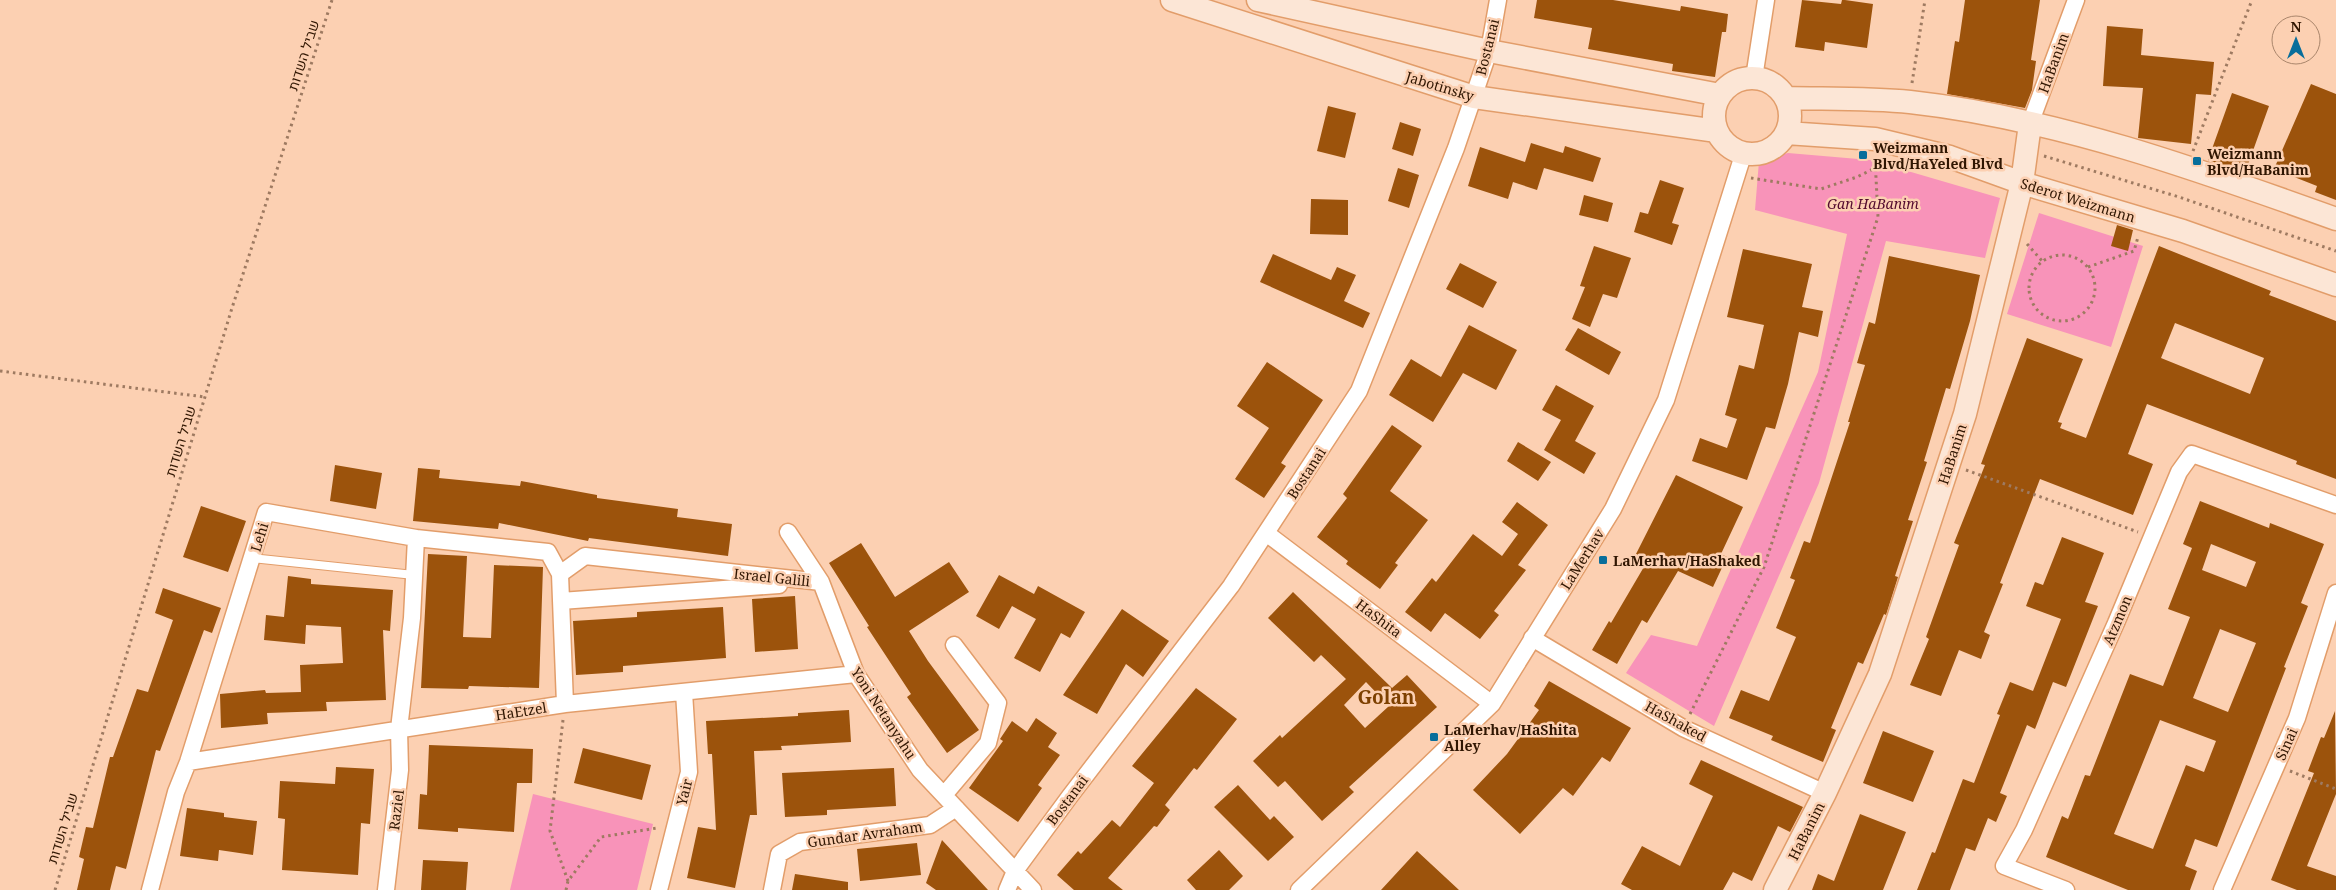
<svg xmlns="http://www.w3.org/2000/svg" width="2336" height="890" viewBox="0 0 2336 890" font-family="'Noto Serif',Heebo,serif">
	<rect width="100%" height="100%" fill="#fcd0b2"/>
	<path fill="#f893b9" d="M1788,153L1870,160L2000,198L1985,258L1886,241L1819,483L1714,726L1626,673L1651,635L1697,646L1818,372L1847,234L1755,210L1759,161Z
		M2039,213L2143,246L2111,347L2007,314Z
		M533,794L653,824L637,890H510Z"/>
	<path fill="#9c530c" fill-rule="evenodd" d="M1537,0H1613L1680,11L1681,6L1728,14L1726,32H1722L1715,77L1672,71L1673,64L1588,49L1592,28L1534,18Z
		M1802,0L1841,4L1842,0H1845L1873,4L1867,48L1825,42L1824,51L1795,47Z
		M1965,0H2040L2031,60L2036,61L2032,90L2025,108L1947,94L1955,41L1959,42Z
		M2107,26L2143,29L2141,55L2214,62L2211,95L2196,94L2191,144L2138,138L2143,88L2103,86Z
		M2311,84L2336,94V200L2315,192L2317,186L2274,169Z
		M2232,93L2269,106L2245,173L2208,160Z
		M1328,106L1356,113L1345,158L1317,151Z
		M1400,122L1421,129L1413,156L1392,149Z
		M1531,143L1563,153L1565,146L1601,158L1593,182L1544,168L1537,190L1513,182L1508,199L1468,186L1480,147L1525,162Z
		M1398,168L1419,175L1409,208L1388,201Z
		M1660,180L1684,188L1672,223L1679,225L1672,245L1634,232L1640,212L1648,214Z
		M1584,195L1613,203L1608,222L1579,215Z
		M1311,199L1348,200V235L1310,234Z
		M2117,225L2133,230L2128,251L2111,246Z
		M1594,246L1631,258L1617,298L1603,294L1590,327L1572,319L1585,287L1580,286Z
		M2159,246L2271,291L2269,295L2336,321V479L2296,464L2297,461L2147,404L2128,454L2153,464L2133,515L2040,479L2000,583L2003,584L1984,632L1990,635L1981,659L1959,650L1941,696L1910,685L1929,639L1926,637L1959,545L1954,543L1985,465L1981,464L2027,338L2083,359L2058,422L2062,423L2060,428L2086,438ZM2175,323L2264,358L2250,394L2161,358Z
		M1743,249L1812,264L1802,307L1823,311L1818,337L1799,332L1788,384L1775,429L1766,427L1747,480L1692,461L1700,438L1727,448L1737,419L1725,415L1739,365L1754,369L1764,325L1727,317Z
		M1273,254L1331,280L1337,267L1356,275L1344,301L1370,313L1363,328L1260,282Z
		M1889,256L1980,275L1970,321L1950,389L1946,388L1924,461L1927,462L1908,520L1913,521L1895,576L1898,577L1886,615L1884,614L1863,664L1858,662L1831,728L1836,730L1823,762L1771,740L1773,736L1729,718L1741,690L1769,701L1796,637L1776,628L1795,580L1790,578L1804,541L1810,543L1850,422H1848L1865,365L1857,363L1869,322L1875,324Z
		M1460,263L1497,282L1483,308L1446,289Z
		M1469,325L1517,350L1496,390L1463,373L1433,422L1389,395L1411,359L1441,377Z
		M1578,328L1621,352L1609,375L1565,350Z
		M1267,362L1323,400L1281,463L1286,466L1264,498L1235,479L1269,428L1237,406Z
		M1556,385L1594,406L1575,441L1596,453L1584,474L1544,450L1561,420L1542,410Z
		M1392,425L1422,446L1390,491L1428,520L1395,563L1398,565L1380,589L1346,564L1348,561L1317,537L1347,498L1343,494Z
		M1518,442L1551,462L1538,481L1507,461Z
		M335,465L382,473L376,509L330,501Z
		M418,468L440,470L439,478L520,486L521,481L597,495V498L678,509L677,517L732,524L728,556L589,538L588,541L499,523L498,529L413,521Z
		M1676,475L1743,507L1721,554L1727,557L1713,587L1678,571L1647,623L1642,620L1617,664L1592,650L1609,621L1611,623L1648,560L1636,554Z
		M2200,501L2269,528L2270,523L2324,544L2301,603L2308,606L2284,667L2286,668L2217,847L2195,839L2185,866L2197,871L2190,890H2128L2046,857L2062,816L2068,819L2085,775L2090,776L2130,674L2163,686L2190,617L2168,609L2192,548L2183,544ZM2211,544L2256,562L2246,587L2202,570ZM2220,629L2256,643L2228,712L2193,698ZM2160,720L2216,741L2204,772L2186,765L2153,849L2114,834Z
		M1517,502L1548,525L1518,565L1526,570L1494,611L1499,615L1480,639L1445,613L1431,632L1405,612L1432,578L1436,582L1473,534L1502,556L1518,534L1502,522Z
		M201,506L246,521L228,572L183,557Z
		M2062,537L2104,553L2085,602L2098,606L2066,687L2053,682L2035,729L2027,725L2000,793L2007,796L1996,822L1988,818L1975,851L1966,848L1950,890H1917L1932,852L1935,853L1963,779L1974,783L2000,715L1997,714L2010,682L2033,691L2061,619L2026,606L2035,582L2043,585Z
		M861,543L895,597L949,562L969,592L909,631L928,661L979,730L947,753L907,697L911,694L867,627L869,626L829,563Z
		M428,554L467,556L463,637L491,638L494,565L543,567L539,688L469,686L468,689L421,688Z
		M999,575L1034,594L1038,586L1085,612L1070,638L1061,633L1040,672L1014,658L1036,619L1012,606L999,629L976,616Z
		M288,576L311,579V584L393,590L390,631L383,630L386,700L326,702L327,711L267,713L268,724L221,728L220,694L265,690L266,693L301,692L300,665L343,663L341,627L306,625L305,644L264,640L266,615L284,617Z
		M163,588L221,608L212,633L204,630L160,751L156,750L126,869L116,866L110,890H77L84,859L79,857L86,827L93,828L110,757H113L137,689L148,692L173,620L155,613Z
		M1293,592L1392,688L1407,675L1437,707L1349,787L1354,792L1322,821L1285,781L1278,787L1253,761L1280,735L1282,738L1346,679L1321,655L1314,662L1268,618ZM1366,682L1389,706L1365,728L1344,705Z
		M795,596L798,649L755,652L752,599Z
		M723,607L726,658L623,666V672L576,675L573,621L637,617V612Z
		M1122,609L1169,641L1143,677L1126,664L1097,714L1063,695Z
		M1549,681L1631,728L1610,762L1602,757L1573,796L1563,788L1520,834L1473,790L1507,754L1539,710L1534,706Z
		M1196,688L1237,719L1197,770L1194,768L1165,805L1170,810L1157,827L1154,826L1108,878L1123,890H1074L1057,875L1078,851L1081,854L1112,820L1120,827L1154,783L1132,766Z
		M849,710L851,742L781,746L782,750L754,751L757,815H750L735,888L687,878L698,827L716,830L712,754H708L706,721L798,716V713Z
		M2335,711L2336,794L2307,866L2336,876V890H2297L2271,880L2314,773L2308,771L2321,737L2324,738Z
		M1036,718L1057,733L1048,747L1060,755L1038,785L1042,788L1018,822L969,788L1003,741L1000,739L1012,721L1027,732Z
		M1883,731L1934,751L1913,802L1863,783Z
		M429,745L533,749L532,783H517L514,832L458,828V832L418,829L420,794L427,795Z
		M583,748L651,765L642,800L574,783Z
		M1701,760L1803,807L1790,832L1778,826L1752,881L1733,872L1723,890H1632L1621,884L1642,846L1680,866L1713,796L1689,784Z
		M336,767L374,769L370,824L361,823L358,875L282,870L285,819L278,818L280,781L335,784Z
		M894,768L896,806L827,810V815L785,817L782,773Z
		M1238,785L1270,820L1274,816L1294,837L1268,861L1214,807Z
		M187,808L224,813V817L257,821L253,855L219,850L218,861L180,856Z
		M1860,814L1906,832L1883,890H1812L1818,874L1834,881Z
		M942,840L988,890H936L926,883Z
		M917,843L921,875L860,881L857,849Z
		M1219,850L1243,876L1229,890H1196L1187,880Z
		M1417,851L1459,890H1381Z
		M423,860L468,862L466,890H421Z
		M795,874L848,882V890H792Z"/>
	<g fill="none" stroke-linecap="round" stroke-linejoin="round">
		<g stroke="#e29d6a" stroke-width="10">
			<path id="lane" d="M252,558L414,575"/>
		</g>
		<g stroke="#e29d6a" stroke-width="19">
			<path id="street" d="M1754,78L1766,0
				M2030,124L2076,0
				M788,532L821,582L856,674L920,770L1033,890
				M1266,533L1492,704
				M416,538L548,552L560,574L565,704
				M560,574L585,556L821,582
				M561,601L779,585
				M1532,638L1683,728L1825,793
				M188,762L565,704L856,674
				M944,795L988,743L998,703L954,645
				M150,890L176,792L188,762L266,512L416,538L412,618L399,729L400,770L386,890
				M659,890L689,772L684,692
				M772,890L779,854L800,842L930,825L956,808
				M1007,890L1015,871L1070,796L1231,586L1359,391L1456,148L1489,51L1498,0
				M1299,890L1492,704L1613,509L1666,400L1744,152
				M2066,890L2004,866L2024,830L2116,623L2179,472L2192,454L2336,505
				M2222,890L2297,718L2336,593"/>
		</g>
		<g stroke="#e29d6a" stroke-width="25">
			<path id="secondary" d="M1172,0L1474,97L1717,131
				M1258,0L1489,51L1720,95
				M1714 116a38 38 0 1 1 76 0a38 38 0 1 1-76 0Z
				M1786,98C1827,99 1870,98 1910,102C2055,118 2200,170 2336,219
				M1786,133L1875,139L1950,157L2022,183L2183,231L2336,285
				M1775,890L1825,793L1880,674L1965,414L2022,183L2030,124"/>
		</g>
		<path stroke="#9e7a61" stroke-width="3" stroke-dasharray="2.5 4" stroke-linecap="butt" d="M1912,83L1925,0
			M2193,151L2252,0
			M2044,156L2179,197L2336,251
			M1751,178L1821,189L1857,177L1875,168
			M2027,244L2043,262
			M2029 288a33 33 0 1 1 66 0a33 33 0 1 1-66 0Z
			M2088,267L2134,251L2138,237
			M0,371L205,397
			M1966,470L2138,532
			M1690,714L1764,567L1878,217L1875,158
			M563,720L550,831L568,881
			M2290,771L2336,789
			M55,890L232,308L332,0
			M566,890L568,881L601,837L657,828"/>
		<use href="#lane" stroke="#fff" stroke-width="8"/>
		<use href="#street" stroke="#fff" stroke-width="16"/>
		<use href="#secondary" stroke="#fce6d6" stroke-width="22"/>
	</g>
	<g fill="#086e9b" stroke="#fcd0b2" stroke-width="2">
		<rect x="1858" y="150" width="10" height="10" rx="2.5"/>
		<rect x="2192" y="156" width="10" height="10" rx="2.5"/>
		<rect x="1598" y="555" width="10" height="10" rx="2.5"/>
		<rect x="1429" y="732" width="10" height="10" rx="2.5"/>
	</g>
	<g text-anchor="middle" dominant-baseline="central" stroke-width="5" stroke-linejoin="round" paint-order="stroke">
		<g font-size="14" fill="#301602" stroke="#fcd0b2">
			<text transform="translate(1487 47) rotate(-76)">Bostanai</text>
			<text transform="translate(303 55) rotate(-72)">שביל השדות</text>
			<text transform="translate(2053 63) rotate(-70)">HaBanim</text>
			<text transform="translate(1440 86) rotate(17)">Jabotinsky</text>
			<text transform="translate(2078 200) rotate(17)">Sderot Weizmann</text>
			<text transform="translate(180 441) rotate(-73)">שביל השדות</text>
			<text transform="translate(1952 454) rotate(-72)">HaBanim</text>
			<text transform="translate(1306 473) rotate(-57)">Bostanai</text>
			<text transform="translate(259 537) rotate(-73)">Lehi</text>
			<text transform="translate(1582 559) rotate(-58)">LaMerhav</text>
			<text transform="translate(772 577) rotate(6)">Israel Galili</text>
			<text transform="translate(1379 618) rotate(37)">HaShita</text>
			<text transform="translate(2117 620) rotate(-67)">Atzmon</text>
			<text transform="translate(521 711) rotate(-9)">HaEtzel</text>
			<text transform="translate(884 713) rotate(57)">Yoni Netanyahu</text>
			<text transform="translate(1676 721) rotate(29)">HaShaked</text>
			<text transform="translate(2286 744) rotate(-66)">Sinai</text>
			<text transform="translate(684 792) rotate(-76)">Yair</text>
			<text transform="translate(1067 800) rotate(-53)">Bostanai</text>
			<text transform="translate(396 810) rotate(-83)">Raziel</text>
			<text transform="translate(62 828) rotate(-73)">שביל השדות</text>
			<text transform="translate(1806 831) rotate(-63)">HaBanim</text>
			<text transform="translate(865 834) rotate(-8)">Gundar Avraham</text>
		</g>
		<g font-size="14" font-weight="bold" fill="#301602" stroke="#fcd0b2" text-anchor="start">
			<text x="1873" y="147">Weizmann<tspan x="1873" dy="16">Blvd/HaYeled Blvd</tspan></text>
			<text x="2207" y="153">Weizmann<tspan x="2207" dy="16">Blvd/HaBanim</tspan></text>
			<text x="1613" y="560">LaMerhav/HaShaked</text>
			<text x="1444" y="729">LaMerhav/HaShita<tspan x="1444" dy="16">Alley</tspan></text>
		</g>
		<g font-size="14" font-style="italic" fill="#540a2f" stroke="#fcd0b2">
			<text x="1873" y="203">Gan HaBanim</text>
		</g>
		<g font-size="19" font-weight="bold" fill="#7d4000" stroke="#fcd0b2">
			<text x="1386" y="697">Golan</text>
		</g>
	</g>
	<g transform="translate(2296 40)"><circle r="24" fill="#fcd0b2" stroke="#aa866c"/>
	<path d="M0-4L9 19L0 12L-9 19Z" fill="#086e9b"/>
	<text y="-8" font-size="14" font-weight="bold" text-anchor="middle" fill="#301602">N</text>
	</g>
</svg>
